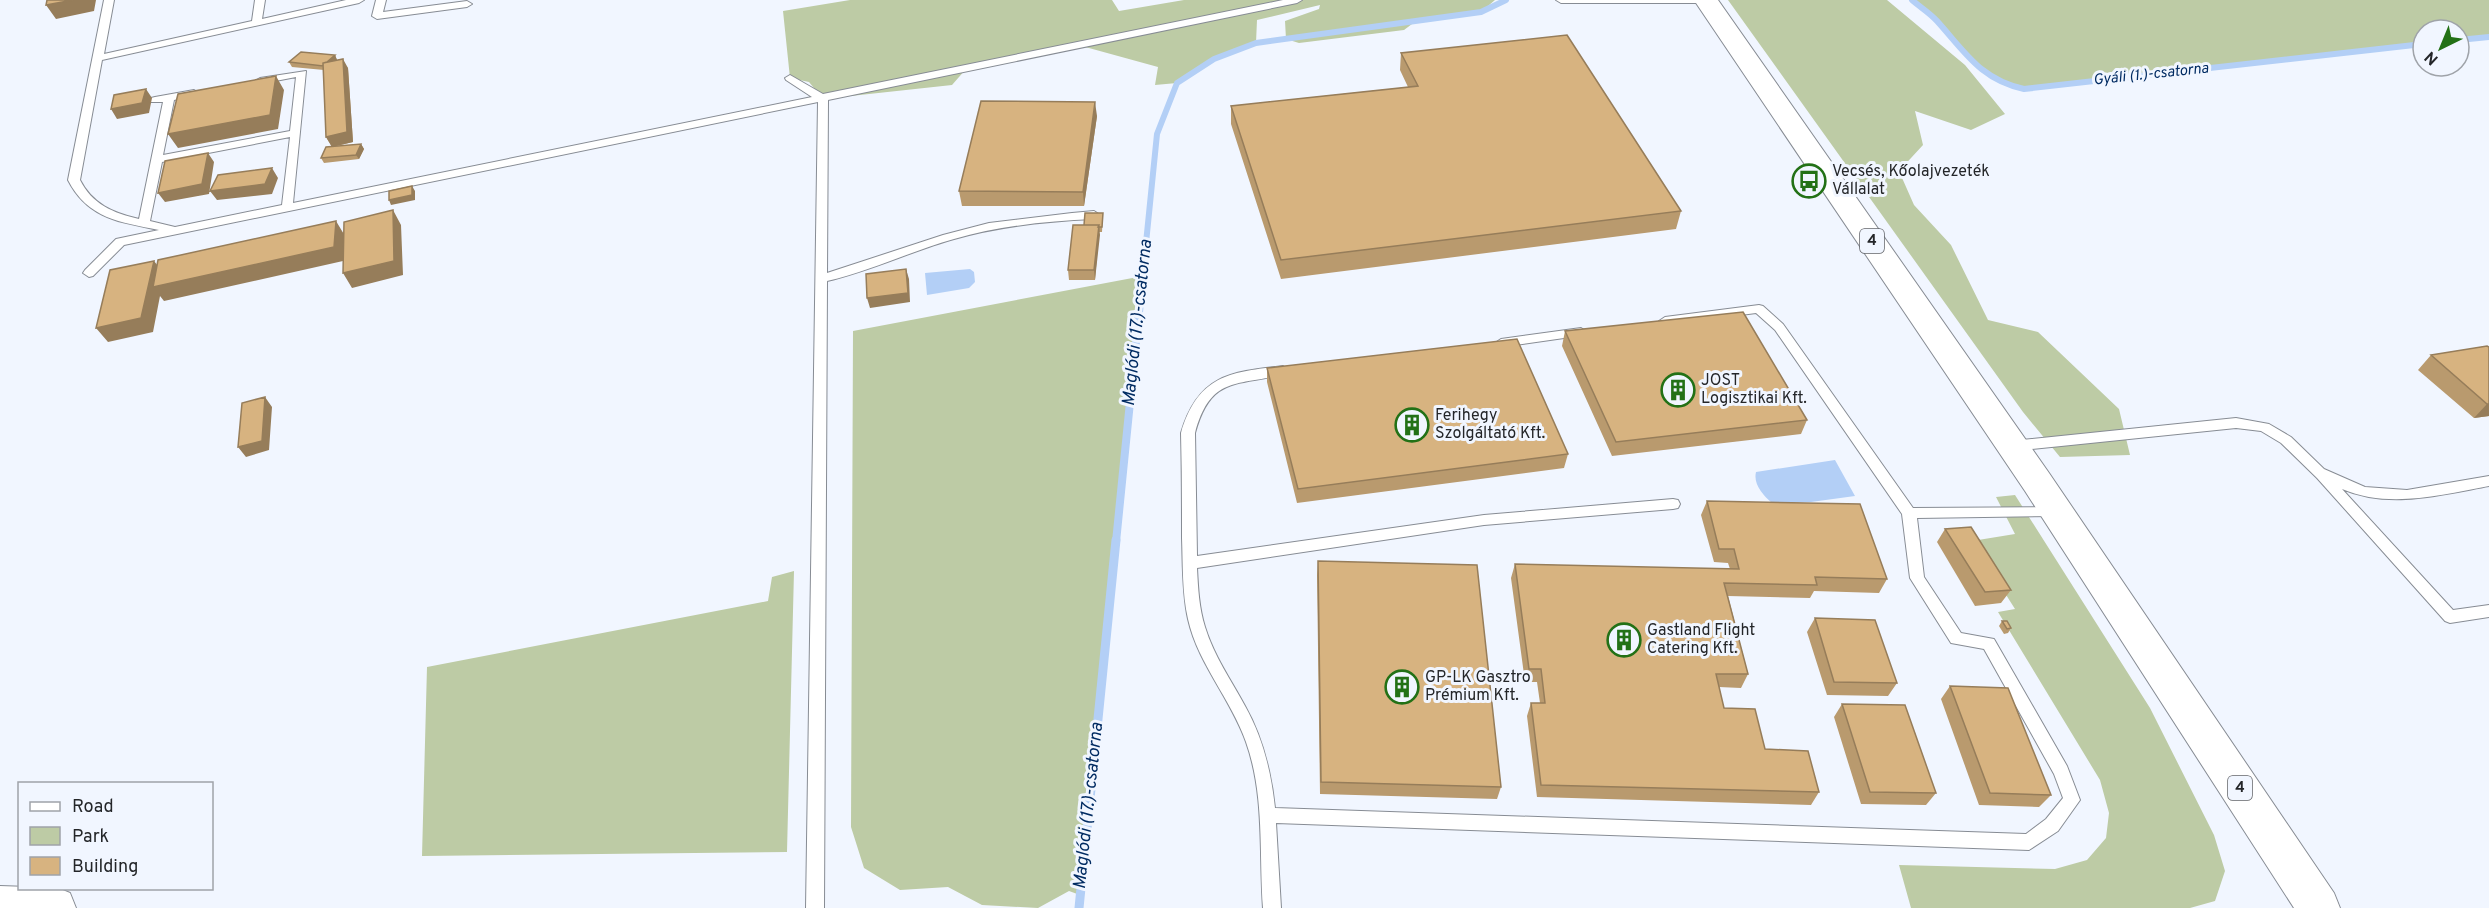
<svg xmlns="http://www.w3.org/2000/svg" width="2489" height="908" viewBox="0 0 2489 908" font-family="Overpass,sans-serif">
	<rect width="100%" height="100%" fill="#f1f6ff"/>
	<path fill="#bdcba5" d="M850,0H1112L1119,11L1184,0H1495L1481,12L1416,21L1404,30L1299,43L1286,39L1285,21L1319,9L1320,5L1257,20L1256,43L1214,59L1177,83L1155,85L1158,67L1078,45L966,69L952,85L823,99L809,82L790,78L783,11Z
		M1728,0H1887L1965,65L2005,114L1971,130L1915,111L1923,145L1899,171L1914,205L1951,245L1988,320L2038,332L2119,409L2130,455L2060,457L2023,412Z
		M1912,0H2489V37L2459,40V30H2423V44L2024,89L2004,85L1980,70L1935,19Z
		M1143,276L1080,895L1069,891L1038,908L982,905L948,887L900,890L864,868L851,827L853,331Z
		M2015,495L2150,708L2214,835L2225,871L2215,901L2190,908H1911L1899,865L2055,869L2087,860L2106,838L2109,813L2100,780L1998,612L2015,609L1972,541L2015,534L1996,497Z
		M794,571L787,852L422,856L427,667L768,601L772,577Z"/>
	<path fill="#b3cff6" d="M970,269L974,272L975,282L969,288L927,295L925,273Z
		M1835,460L1855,496L1811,502L1772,503C1763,495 1753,484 1756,472Z"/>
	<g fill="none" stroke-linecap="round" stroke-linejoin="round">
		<path stroke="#b3cff6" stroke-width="6" d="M1912,0C1920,7 1930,13 1937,21C1965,52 1981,80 2024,89L2423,44
			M2459,40L2489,37
			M1146,243L1157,134L1177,83L1214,59L1256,43L1481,12L1506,0"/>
		<path stroke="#b3cff6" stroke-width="8" d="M1116,542L1146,242"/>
		<path stroke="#b3cff6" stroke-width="9" d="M1079,908L1116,540"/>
		<g stroke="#878c94" stroke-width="2">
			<path id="service" d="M104,0H114L104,54L252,21L255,0H265L262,19L346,0H364L359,3L102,60L80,180C92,204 113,213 139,219L163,102H151V98L155,97L194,90L199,93L198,95L174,100L163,155L290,131L296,77L260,84L255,81L260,78L306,71L293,203L812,97L786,80L785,78L790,75L823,94L1283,0H1302L1297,3L828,100L827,273L943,235L989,223L1072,213L1094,211L1100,215L1094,219C1047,221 999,226 954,239C911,251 871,271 827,281L824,908H806L818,102L124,245L93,276L89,277L83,273L85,270L116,239L159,230C120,222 88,219 68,180ZM290,137L282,205L175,227L150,221L162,162Z
				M376,0H386L383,12L467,1L472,4L467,7L377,19L372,16Z
				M1556,0H1711L1706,3H1561Z
				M1759,305L1763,306L1783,324L1913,508L2061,507L2063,511L2061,515L2056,516L1917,518L1924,577L1961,633L1994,639L2067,766L2080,800L2058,831L2029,850L1276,823L1281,908H1263C1259,853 1265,795 1246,742C1231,699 1198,664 1188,619C1182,593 1183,564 1182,538C1182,503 1182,468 1181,433C1198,375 1230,372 1283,366L1289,370L1288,373C1240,387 1211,373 1195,433L1197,556L1484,515L1673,499L1678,500L1680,504L1678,508L1673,509L1484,525L1197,568C1198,588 1199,608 1205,627C1214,656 1231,680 1245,706C1263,738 1271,771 1275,808L2026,834L2046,819L2063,798L2054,774L1984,649L1951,643L1910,578L1902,514L1775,330L1756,313L1665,325L1659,321L1665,317Z
				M1581,328L1587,332L1585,335L1501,347L1495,343L1501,339Z
				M2236,418L2269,424L2291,437L2324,469L2365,487L2407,490L2489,476V486C2440,495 2389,509 2342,489L2453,610L2489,605V617L2450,623L2445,621L2317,478L2281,443L2261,431L2236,428L2012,451L2005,446L2012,441Z"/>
		</g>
		<g stroke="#878c94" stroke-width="2">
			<path id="secondary" d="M0,886L58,888L70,893L76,908H0Z"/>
		</g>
		<g stroke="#878c94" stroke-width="2">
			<path id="primary" d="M1694,0H1718L2049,473L2334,893L2340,908H2294L2025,491Z"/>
		</g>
		<use href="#service" fill="#fff" fill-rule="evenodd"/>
		<use href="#secondary" fill="#fff" fill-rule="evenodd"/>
		<use href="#primary" fill="#fff" fill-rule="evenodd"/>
	</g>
	<path fill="#b99a6e" d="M1401,53L1681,211L1676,229L1281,279L1231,124V106L1408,87L1400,70Z
		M335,55L337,60L348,68L353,142L332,147L326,137L324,70L292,67L289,62Z
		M1097,116L1084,206H962L959,191Z
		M361,144L364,149L359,159L324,163L321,158Z
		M1103,213L1102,232H1099L1095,280H1069L1068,270L1084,225Z
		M1565,331L1807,420L1801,434L1612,456L1562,346Z
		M2487,346L2489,416L2474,418L2418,370L2431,355Z
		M1267,368L1568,454L1564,468L1297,503L1267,382Z
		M1707,501L1887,579L1879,593L1814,591L1810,598L1728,596L1748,674L1741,688L1719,687L1724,708L1765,749L1819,792L1811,805L1537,797L1527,716L1531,703H1540L1537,682H1525L1511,578L1515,564L1730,569L1728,563L1714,562L1701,515Z
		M1945,529L2011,590L2001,603L1975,606L1937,542Z
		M1318,561L1501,787L1497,799L1320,794L1317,575Z
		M1815,618L1897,683L1888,696L1827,695L1807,632Z
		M2002,621L2011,628L2008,633L2004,634L1999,626Z
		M1950,686L2051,795L2039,807L1979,805L1941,699Z
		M1842,704L1936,793L1926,805L1861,804L1834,717Z"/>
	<path fill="#967d5a" d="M73,0H96L94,11L56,19L46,5Z
		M335,55L337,60L323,66Z
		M343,59L348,68L353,142L332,147L326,137Z
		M276,76L284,90L278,129L178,148L168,134Z
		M146,89L152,98L149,113L117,119L111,109Z
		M1095,102L1097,116L1084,206L1083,192Z
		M361,144L364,149L359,159L356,155Z
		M208,153L214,162L209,194L165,202L158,193Z
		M272,168L278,178L272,194L217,200L210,191Z
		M412,186L415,191V200L391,205L389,200Z
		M393,210L401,225L403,275L352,288L343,273Z
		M336,221L345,236L343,261L164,301L160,296L153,332L108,342L96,328L154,261L165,275Z
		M1099,225L1100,235L1095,280L1094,270Z
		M906,269L909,279L910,302L870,308L867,298Z
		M265,397L272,407L269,450L246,457L238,447Z
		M2487,404H2489V416L2474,418Z"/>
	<path fill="#d7b380" stroke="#967d5a" stroke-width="1.5" d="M47,0H73L46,5Z
		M1567,35L1681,211L1281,260L1231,106L1418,86L1401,53Z
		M301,52L335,55L327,62L323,63V66L289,62Z
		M343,59L347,132L326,137L323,63Z
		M276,76L270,115L168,134L178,94Z
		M146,89L142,103L111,109L114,95Z
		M981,101L1095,102L1083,192L959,191Z
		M361,144L356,155L321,158L326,147Z
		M208,153L202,184L158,193L165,161Z
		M272,168L265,184L210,191L218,175Z
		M412,186V195L389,200V191Z
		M393,210L394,261L343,273L344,222Z
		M1085,213H1103L1102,227H1098L1099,225H1084Z
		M336,221L334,247L153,287L158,260Z
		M1073,225H1099L1094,270H1068Z
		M154,261L141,318L96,328L110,270Z
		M906,269L908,293L867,298L866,274Z
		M1743,312L1807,420L1616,442L1565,331Z
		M1517,339L1568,454L1298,489L1267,368Z
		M2487,346L2489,347V404H2487L2431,355Z
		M265,397L262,441L238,447L242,403Z
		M1707,501L1860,504L1887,579L1815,577L1817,585L1724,583L1748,674H1716L1724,708L1755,709L1765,749L1808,751L1819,792L1541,785L1531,703H1545L1541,669H1529L1515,564L1739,569L1734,549H1719Z
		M1971,527L2011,590L1985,592L1945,529Z
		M1318,561L1477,565L1501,787L1321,782Z
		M1815,618L1875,620L1897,683L1834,682Z
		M2002,621H2007L2011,628L2007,629Z
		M1950,686L2008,688L2051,795L1990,793Z
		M1842,704L1905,705L1936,793L1870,792Z"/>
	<defs>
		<g id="bus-ring" transform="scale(1.725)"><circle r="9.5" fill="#f1f6ff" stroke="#237116" stroke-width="1.5"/><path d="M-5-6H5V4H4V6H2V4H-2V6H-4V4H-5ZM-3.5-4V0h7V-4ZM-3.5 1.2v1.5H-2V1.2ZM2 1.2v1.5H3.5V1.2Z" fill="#237116"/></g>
		<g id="building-ring" transform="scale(1.725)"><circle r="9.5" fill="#f1f6ff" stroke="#237116" stroke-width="1.5"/><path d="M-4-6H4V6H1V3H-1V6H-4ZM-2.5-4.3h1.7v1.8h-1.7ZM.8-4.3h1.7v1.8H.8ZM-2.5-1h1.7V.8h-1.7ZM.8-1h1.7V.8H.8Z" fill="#237116"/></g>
	</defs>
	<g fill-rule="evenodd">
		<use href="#bus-ring" x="1809" y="181"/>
		<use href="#building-ring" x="1678" y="390"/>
		<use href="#building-ring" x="1412" y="425"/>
		<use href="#building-ring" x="1624" y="640"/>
		<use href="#building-ring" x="1402" y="687"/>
	</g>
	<g text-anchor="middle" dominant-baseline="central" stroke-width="6" stroke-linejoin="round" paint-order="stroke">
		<g font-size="15" font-style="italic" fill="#002b62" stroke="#f1f6ff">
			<text transform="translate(2151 75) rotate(-6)">Gyáli (1.)-csatorna</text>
		</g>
		<g fill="#f1f6ff" stroke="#626469" stroke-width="1.5">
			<rect x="1860" y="229" width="24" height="24" rx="4.5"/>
			<rect x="2228" y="776" width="24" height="24" rx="4.5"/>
		</g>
		<g font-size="15" font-weight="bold" fill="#242629">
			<text x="1872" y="241">4</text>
			<text x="2240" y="788">4</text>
		</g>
		<g font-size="16" fill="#242629" stroke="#f1f6ff" text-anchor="start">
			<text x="1832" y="172">Vecsés, Kőolajvezeték<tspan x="1832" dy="18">Vállalat</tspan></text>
			<text x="1701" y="381">JOST<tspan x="1701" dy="18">Logisztikai Kft.</tspan></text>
			<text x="1435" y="416">Ferihegy<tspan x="1435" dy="18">Szolgáltató Kft.</tspan></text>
			<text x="1647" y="631">Gastland Flight<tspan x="1647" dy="18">Catering Kft.</tspan></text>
			<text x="1425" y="678">GP-LK Gasztro<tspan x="1425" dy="18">Prémium Kft.</tspan></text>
		</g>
		<g font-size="18" font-style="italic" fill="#002b62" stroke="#f1f6ff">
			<text transform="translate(1138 323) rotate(-84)">Maglódi (17.)-csatorna</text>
			<text transform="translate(1089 806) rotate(-84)">Maglódi (17.)-csatorna</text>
		</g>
	</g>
	<rect x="18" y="782" width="195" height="108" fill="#f1f6ff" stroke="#9fa3a9" stroke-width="1.5"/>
	<rect x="30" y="802" width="30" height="9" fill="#ffffff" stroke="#9fa3a9" stroke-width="1.5"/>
	<text x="72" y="812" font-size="18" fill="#242629">Road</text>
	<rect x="30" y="827" width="30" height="18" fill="#bdcba5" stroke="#9fa3a9" stroke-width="1.5"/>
	<text x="72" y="842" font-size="18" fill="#242629">Park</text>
	<rect x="30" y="857" width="30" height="18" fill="#d7b380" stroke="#9fa3a9" stroke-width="1.5"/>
	<text x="72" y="872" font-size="18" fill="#242629">Building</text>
	<g transform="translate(2441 48) rotate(223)"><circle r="28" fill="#f1f6ff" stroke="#9fa3a9" stroke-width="1.5"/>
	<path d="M0-4.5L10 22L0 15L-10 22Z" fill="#237116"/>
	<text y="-9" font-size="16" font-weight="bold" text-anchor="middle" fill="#242629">N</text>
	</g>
</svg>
